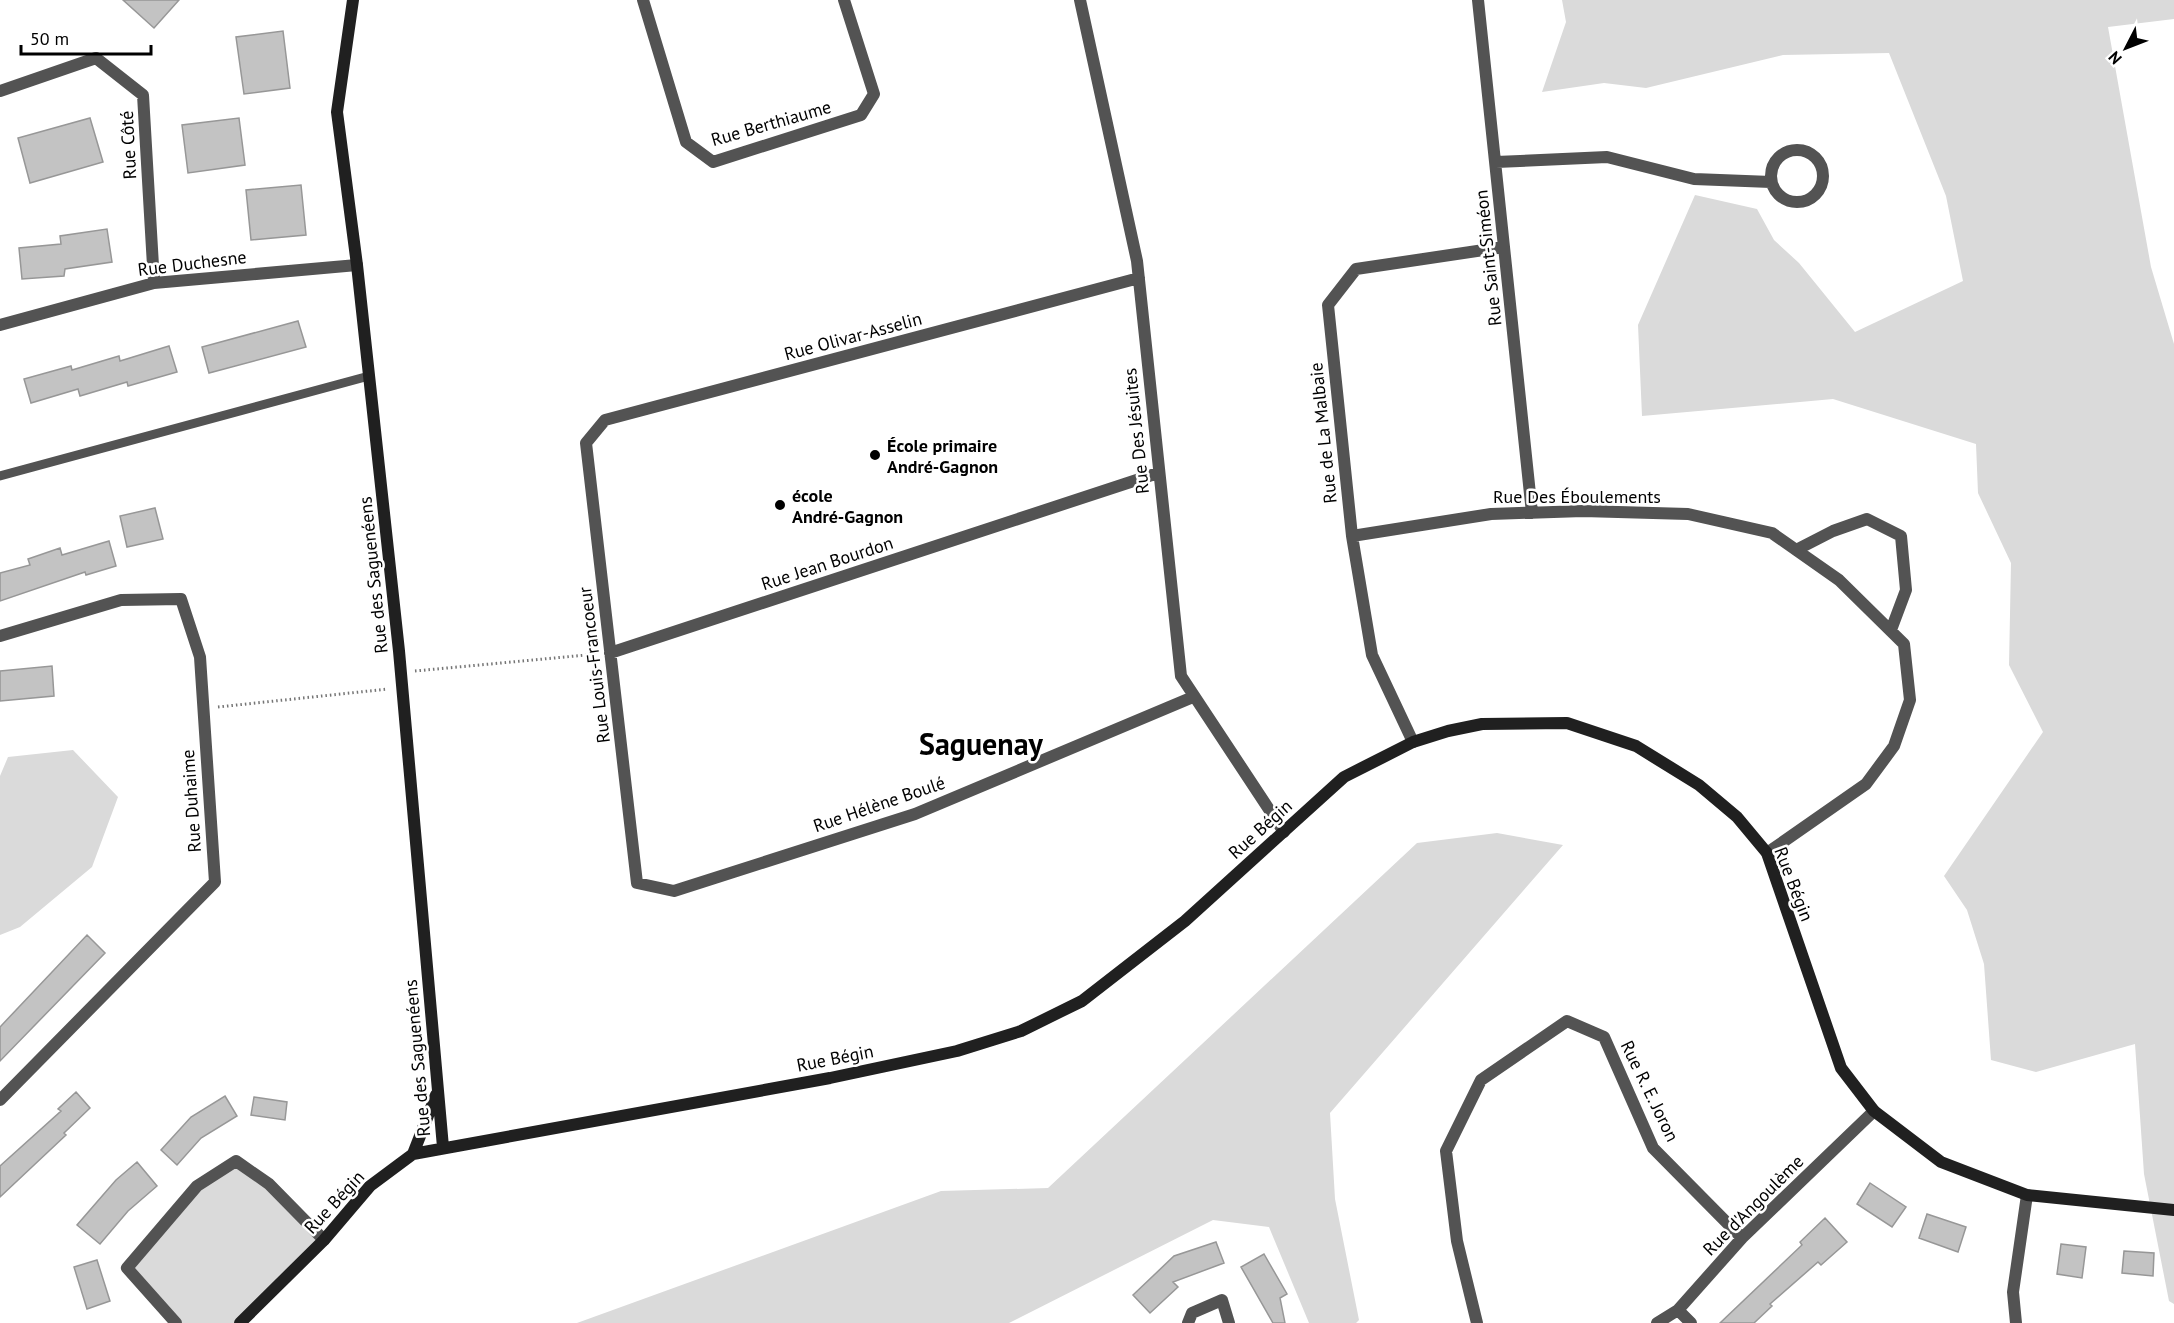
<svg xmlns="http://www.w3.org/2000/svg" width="2174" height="1323" viewBox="0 0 2174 1323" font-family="'PT Sans',sans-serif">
	<rect width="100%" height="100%" fill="#fff"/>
	<path fill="#dadada" d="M1562,0H2174V19L2108,27L2151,267L2174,344V1304L2169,1301L2144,1174L2135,1044L2036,1072L1991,1060L1984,964L1967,910L1944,876L2043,732L2009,665L2011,563L1978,493L1976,444L1833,399L1642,416L1638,325L1695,195L1757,209L1774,240L1799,263L1855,332L1963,281L1946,196L1889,53L1783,55L1646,88L1604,83L1542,92L1566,22Z
		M73,750L118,797L92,867L20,927L0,935V776L8,757Z
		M1497,833L1563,845L1330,1113L1335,1199L1359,1320L1356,1323H1309L1269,1227L1213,1220L1009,1323H577L941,1191L1048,1188L1417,843Z
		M236,1161L324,1240L240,1323H176L127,1268L197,1186Z"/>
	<path fill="#c3c3c3" stroke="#979797" stroke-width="1.5" d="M123,0H179L154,28Z
		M283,31L290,88L244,94L236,37Z
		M90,118L103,162L30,183L18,138Z
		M239,118L245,165L188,173L182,125Z
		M301,185L306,235L251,240L246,190Z
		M107,229L112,262L65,269L64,276L22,279L19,248L61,244L60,236Z
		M298,321L306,347L209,373L202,347Z
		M169,346L177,372L128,386L127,382L80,396L78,389L31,403L24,379L71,366L72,370L119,356L120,361Z
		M155,508L163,539L127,547L120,516Z
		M109,541L116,566L86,575L85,572L0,601V573L30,565L28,559L60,548L62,555Z
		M52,666L54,696L0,701V671Z
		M87,935L105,953L0,1061V1027Z
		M76,1092L90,1108L64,1133L66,1135L0,1197V1166L61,1111L58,1109Z
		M225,1096L237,1116L201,1138L177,1165L161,1150L191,1117Z
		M254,1097L287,1102L285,1120L251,1115Z
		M137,1162L157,1186L128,1211L100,1244L77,1225L116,1180Z
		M1870,1183L1906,1207L1892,1227L1857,1204Z
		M1927,1214L1966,1227L1958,1252L1919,1238Z
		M1825,1218L1847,1242L1821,1265L1818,1262L1770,1304L1772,1306L1754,1323H1720L1802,1245L1800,1242Z
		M1216,1242L1224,1263L1173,1282L1178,1287L1150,1313L1133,1295L1174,1256Z
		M2061,1244L2086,1247L2082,1278L2057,1274Z
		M2124,1251L2154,1253L2153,1276L2122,1273Z
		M1264,1254L1287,1294L1280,1298L1285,1323H1273L1241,1267Z
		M97,1260L110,1301L87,1309L74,1267Z"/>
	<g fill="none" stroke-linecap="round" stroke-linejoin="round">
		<path stroke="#757575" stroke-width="3" stroke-dasharray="1.5 3" stroke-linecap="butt" d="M415,671L597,654
			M218,707L388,689"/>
		<path stroke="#535353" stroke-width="9" d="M0,476L369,376"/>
		<path stroke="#535353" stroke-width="12" d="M643,0L686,142L713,162L861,115L874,94L844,0
			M1080,0L1137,261L1181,676L1284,832
			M1478,0L1532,513
			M0,91L96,58L143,95L154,283
			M1771 176a26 26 0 1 1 52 0a26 26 0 1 1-52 0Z
			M1496,162L1607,157L1694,179L1771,182
			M1139,278L605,420L586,443L637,883L674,891L915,814L1193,697
			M0,325L154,283L357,265
			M1352,536L1491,514L1583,511L1688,514L1772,533L1839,580L1904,644L1910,700L1894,746L1866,784L1767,853
			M1796,550L1833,531L1867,519L1901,536L1906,590L1891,630
			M0,636L121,600L181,599L200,657L215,882L0,1100
			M610,653L1158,473
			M1413,742L1372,655L1352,536L1328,305L1356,269L1504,247
			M1678,1310L1691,1323
			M176,1323L127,1268L197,1186L236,1161L269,1184L324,1240
			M1188,1323L1192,1313L1222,1300L1229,1323
			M1477,1323L1457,1241L1446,1151L1481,1080L1567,1021L1604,1037L1653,1148L1742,1238
			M1657,1323L1678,1310L1742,1238L1874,1111
			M2016,1323L2013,1292L2027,1195"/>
		<path stroke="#202020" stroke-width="12" d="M353,0L337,112L357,265L399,651L443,1147
			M413,1154L436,1095
			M240,1323L324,1240L370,1186L413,1154L830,1078L957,1051L1021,1031L1082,1001L1185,921L1344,777L1413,742L1448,731L1482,724L1567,723L1636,746L1699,785L1737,817L1767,853L1841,1068L1874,1111L1941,1162L2027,1195L2174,1210"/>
	</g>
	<g fill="#000" stroke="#fff" stroke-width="2">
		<circle cx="875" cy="455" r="6"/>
		<circle cx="780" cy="505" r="6"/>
	</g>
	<g text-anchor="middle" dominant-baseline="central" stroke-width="5" stroke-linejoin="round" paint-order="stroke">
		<g font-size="18" fill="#000" stroke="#fff">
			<text transform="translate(771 123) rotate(-16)">Rue Berthiaume</text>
			<text transform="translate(128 145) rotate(-93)">Rue Côté</text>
			<text transform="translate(1488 258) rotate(-96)">Rue Saint-Siméon</text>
			<text transform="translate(192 263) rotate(-7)">Rue Duchesne</text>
			<text transform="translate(853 336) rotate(-15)">Rue Olivar-Asselin</text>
			<text transform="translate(1136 431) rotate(-96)">Rue Des Jésuites</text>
			<text transform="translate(1323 433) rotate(-96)">Rue de La Malbaie</text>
			<text x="1577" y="496">Rue Des Éboulements</text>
			<text transform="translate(827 563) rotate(-18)">Rue Jean Bourdon</text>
			<text transform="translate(373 575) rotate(-96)">Rue des Saguenéens</text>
			<text transform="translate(594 665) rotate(-97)">Rue Louis-Francoeur</text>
			<text transform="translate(191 801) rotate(-94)">Rue Duhaime</text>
			<text transform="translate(879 804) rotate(-19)">Rue Hélène Boulé</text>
			<text transform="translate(1260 829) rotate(-42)">Rue Bégin</text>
			<text transform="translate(1794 884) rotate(69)">Rue Bégin</text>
			<text transform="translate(417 1058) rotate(-95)">Rue des Saguenéens</text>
			<text transform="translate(835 1058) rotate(-11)">Rue Bégin</text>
			<text transform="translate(1650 1091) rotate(64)">Rue R. E. Joron</text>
			<text transform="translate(334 1202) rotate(-47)">Rue Bégin</text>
			<text transform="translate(1753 1205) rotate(-45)">Rue d'Angoulème</text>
		</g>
		<g font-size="18" font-weight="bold" fill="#000" stroke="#fff" text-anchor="start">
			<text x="887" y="445">École primaire<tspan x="887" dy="21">André-Gagnon</tspan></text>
			<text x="792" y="495">école<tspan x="792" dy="21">André-Gagnon</tspan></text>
		</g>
		<g font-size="30" font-weight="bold" fill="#000" stroke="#fff">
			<text x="981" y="743">Saguenay</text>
		</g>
	</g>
	<g transform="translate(2126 48) rotate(228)" stroke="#ffffff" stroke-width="4.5" paint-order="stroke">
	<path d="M0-4.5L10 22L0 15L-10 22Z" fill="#000000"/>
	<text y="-9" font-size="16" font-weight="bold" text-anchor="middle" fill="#000000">N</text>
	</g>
	<path d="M21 45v9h130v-9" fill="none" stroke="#000000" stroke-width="3"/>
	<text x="30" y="45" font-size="18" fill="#000000" stroke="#ffffff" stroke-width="4.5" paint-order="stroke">50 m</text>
</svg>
